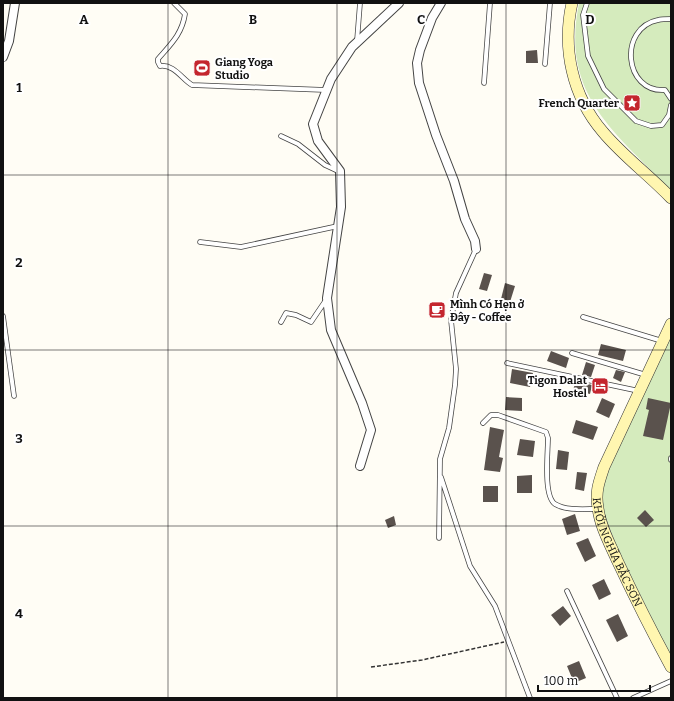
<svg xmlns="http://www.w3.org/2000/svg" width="674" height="701" viewBox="0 0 674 701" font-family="Bitter,serif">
	<rect width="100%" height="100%" fill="#fffdf5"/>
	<path fill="#d5ebbd" d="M579,3H671V191C615,131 560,96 579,3Z
		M671,337V657L619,552L602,509V489L608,470Z"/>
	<path fill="#5a524d" d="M537,50L538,63H526V51Z
		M484,273L492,275L487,291L479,289Z
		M505,283L515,286L510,302L501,299Z
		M601,344L626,350L623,361L598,355Z
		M551,351L569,358L566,368L547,361Z
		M586,362L595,365L591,377L582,375Z
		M512,369L533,373L530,387L510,383Z
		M616,370L625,372L621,382L613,378Z
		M576,381L592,385L590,394L573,390Z
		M506,397L522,398V411L505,410Z
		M602,398L615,404L609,418L596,412Z
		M648,398L671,403L663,440L643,436L649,410L646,409Z
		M576,420L598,427L593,440L572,433Z
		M490,427L504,430L499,457L503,458L500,472L484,470Z
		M520,439L535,441L533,457L517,455Z
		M558,450L569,452L567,470L556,469Z
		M577,472L587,473L584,491L575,489Z
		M532,475V493H517V476Z
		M483,486H498V502H483Z
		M645,510L654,520L646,527L637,518Z
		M575,514L580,531L567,535L562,519Z
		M394,516L396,525L388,528L385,520Z
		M588,538L596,556L585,562L576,543Z
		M604,579L611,594L599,600L592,585Z
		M563,606L571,616L560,626L551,615Z
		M618,614L628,636L617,642L606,620Z
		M579,661L586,678L574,683L567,666Z"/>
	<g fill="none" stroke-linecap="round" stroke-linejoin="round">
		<g stroke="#444" stroke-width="5.5">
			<path id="lane" d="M174,3L185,14C182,34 171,44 158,59V62L160,66C174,64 182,79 192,85L326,90
				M587,3L583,15L588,56L604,89L636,121L651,126L662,125L669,115L671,105
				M671,19C667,19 662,19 658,20C618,28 624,93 665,90L671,99
				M357,41L360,3
				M545,64L550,3
				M484,83L490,3
				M281,136L298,144L325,165L338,171
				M200,242L241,247L338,226
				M3,316L14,396
				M583,317L662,341
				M281,322L286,313L296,315L311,322L326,300
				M572,353L646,375
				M507,363L639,391
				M483,423L491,415H498L546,432L548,438C548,452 543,496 555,504C566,511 585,509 597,509
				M671,458V460
				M441,477L470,566L495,606L530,698
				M439,538L440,459L449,428L455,385L456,369L451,320L456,293L476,249
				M567,591L617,698
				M633,698L671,681"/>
		</g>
		<g stroke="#444" stroke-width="10">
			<path id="street" d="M441,3L432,18L420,50L417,63L419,83L436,135L454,181L465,219L475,241L476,249
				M3,57L9,41L15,3
				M360,466L371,430L362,403L331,330L327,298L341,207L340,171L318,141L313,124L331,79L352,47L399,3"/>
		</g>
		<g stroke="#333" stroke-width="12">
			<g id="secondary">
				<path d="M572,3C562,48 572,96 603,132C623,156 649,175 671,198"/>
				<path id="s1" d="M671,324L604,467C599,482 595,492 598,508C600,526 610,544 617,560C634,596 652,632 671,667"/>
			</g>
		</g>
		<path stroke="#333" stroke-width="1.5" stroke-dasharray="4 2" stroke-linecap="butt" d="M371,667L422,660L504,642"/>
		<use href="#lane" stroke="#fff" stroke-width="4"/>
		<use href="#street" stroke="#fff" stroke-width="8"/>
		<use href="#secondary" stroke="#fff6b0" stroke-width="11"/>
	</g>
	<path fill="none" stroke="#111" stroke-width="1" stroke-opacity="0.55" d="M168,3V698M337,3V698M506,3V698M3,175H671M3,350H671M3,526H671"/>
	<defs>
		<g id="stadium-square" transform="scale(0.9)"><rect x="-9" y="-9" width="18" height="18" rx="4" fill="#c4262e" stroke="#fff"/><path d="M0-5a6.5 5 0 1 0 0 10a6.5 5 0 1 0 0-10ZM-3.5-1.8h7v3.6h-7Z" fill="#fff"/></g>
		<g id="sight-square" transform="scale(0.9)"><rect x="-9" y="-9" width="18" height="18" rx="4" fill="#c4262e" stroke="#fff"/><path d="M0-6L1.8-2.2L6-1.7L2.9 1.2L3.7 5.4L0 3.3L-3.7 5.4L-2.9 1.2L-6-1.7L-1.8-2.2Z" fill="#fff"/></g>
		<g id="cafe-square" transform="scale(0.9)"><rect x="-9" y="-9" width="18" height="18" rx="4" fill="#c4262e" stroke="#fff"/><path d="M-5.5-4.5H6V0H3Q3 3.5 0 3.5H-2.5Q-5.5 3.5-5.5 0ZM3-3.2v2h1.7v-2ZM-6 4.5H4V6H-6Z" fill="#fff"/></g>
		<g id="hotel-square" transform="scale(0.9)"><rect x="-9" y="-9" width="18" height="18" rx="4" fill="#c4262e" stroke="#fff"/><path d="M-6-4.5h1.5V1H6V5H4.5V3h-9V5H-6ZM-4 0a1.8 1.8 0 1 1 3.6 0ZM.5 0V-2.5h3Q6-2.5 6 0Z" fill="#fff"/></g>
	</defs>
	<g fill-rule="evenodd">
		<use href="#stadium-square" x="202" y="68"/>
		<use href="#sight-square" x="632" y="103"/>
		<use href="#cafe-square" x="437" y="310"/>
		<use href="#hotel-square" x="600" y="386"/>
	</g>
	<g text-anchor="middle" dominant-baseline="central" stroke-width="4" stroke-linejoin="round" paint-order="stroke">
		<g font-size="11" font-weight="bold" fill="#111" stroke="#fff" text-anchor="start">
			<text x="215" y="62">Giang Yoga<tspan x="215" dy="13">Studio</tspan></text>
			<text x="619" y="103" text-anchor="end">French Quarter</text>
			<text x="450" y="304">Mình Có Hẹn ở<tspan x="450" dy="13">Đây - Coffee</tspan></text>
			<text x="587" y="380" text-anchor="end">Tigon Dalat<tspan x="587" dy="13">Hostel</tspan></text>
		</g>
		<g font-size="11" fill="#111" stroke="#fff">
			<text stroke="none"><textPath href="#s1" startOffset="248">KHỞI NGHĨA BẮC SƠN</textPath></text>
		</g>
	</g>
	<g font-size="13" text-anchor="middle" font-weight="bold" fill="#111" stroke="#fff" stroke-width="4" stroke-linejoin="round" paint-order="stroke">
		<text x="84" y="24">A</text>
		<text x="253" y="24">B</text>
		<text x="421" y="24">C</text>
		<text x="590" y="24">D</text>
		<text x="19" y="92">1</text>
		<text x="19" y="267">2</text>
		<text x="19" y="443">3</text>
		<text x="19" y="618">4</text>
	</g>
	<rect width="674" height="701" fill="none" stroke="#111111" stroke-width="8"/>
	<path d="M538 685v6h112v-6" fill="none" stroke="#111111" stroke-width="2"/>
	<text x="544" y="685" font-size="12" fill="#111111" stroke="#ffffff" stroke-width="3" paint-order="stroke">100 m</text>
</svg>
